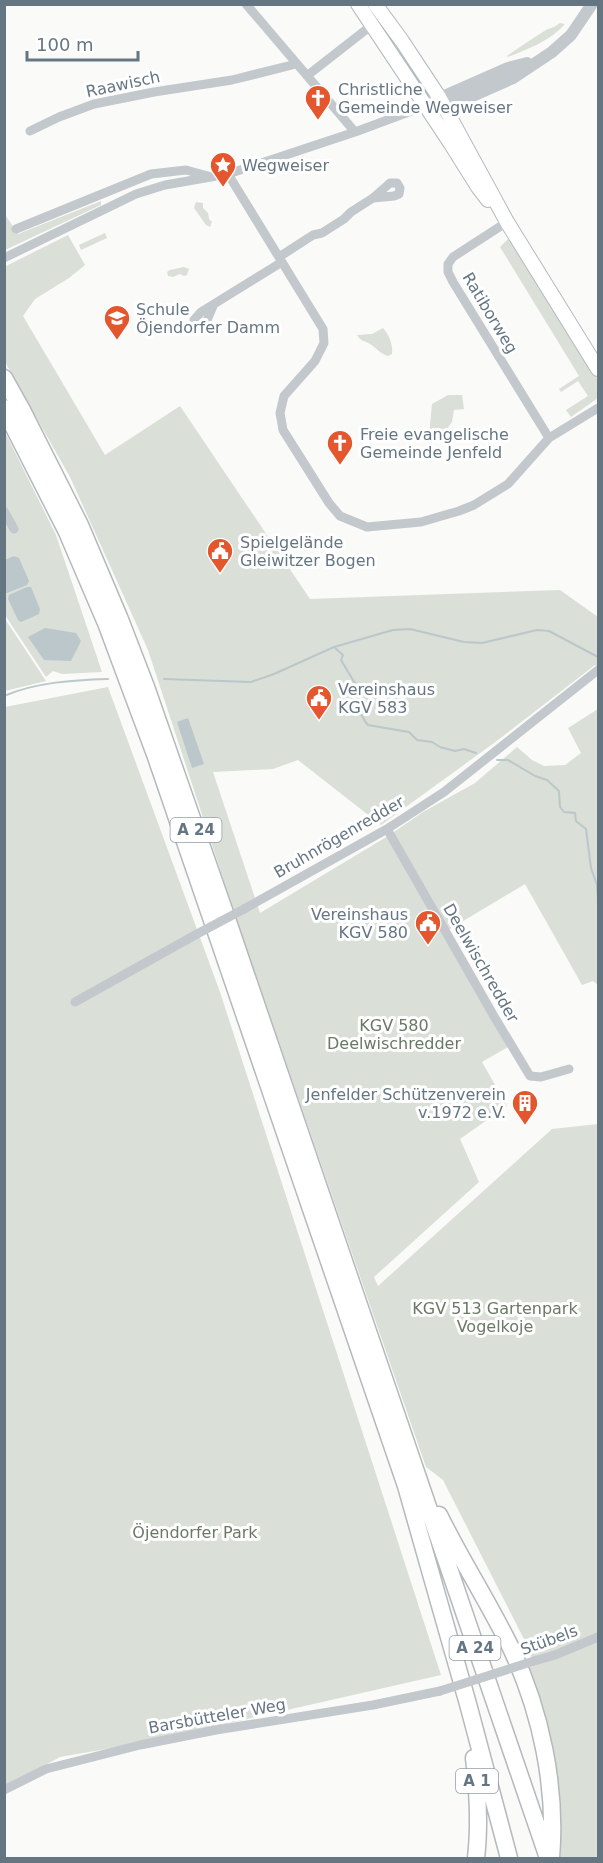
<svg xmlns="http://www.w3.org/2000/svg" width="603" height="1863" viewBox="0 0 603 1863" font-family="'DejaVu Sans',sans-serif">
	<rect width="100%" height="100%" fill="#fafaf8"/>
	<path fill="#dadfd7" d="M560,23L565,24C550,41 528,49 508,57L507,56C520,47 533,38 546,30C551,28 555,27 560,23Z
		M101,201V205L5,250L4,213L18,234Z
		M196,202L203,203V208L208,213L209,219L212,222L210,227L206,225L194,208Z
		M105,233L107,238L81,250L79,245Z
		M68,235L85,265L69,278L35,299L23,316L105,455L180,406L310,599L560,590L598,617V667L595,665L494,743L381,825L298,760L273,769L213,772L260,913L388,836L423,812L475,783L517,747L532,760L544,766L565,765L581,753L568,728L598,709V985L593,981L582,985L525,884L443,933L508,1047L482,1062L507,1106L460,1139L479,1182L374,1277L378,1286L552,1129L598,1124V1858H559L525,1668L534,1666L527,1645L443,1480L426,1467L237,921L148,650L70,477L5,362L4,267Z
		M508,239L517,248L598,380V398L571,417L566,410L588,396L578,381L561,392L559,389L579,376L500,247Z
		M184,267L189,269L187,275L184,276L180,274L173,277L168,276L167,272L170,270Z
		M383,328C389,335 393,344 392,354L388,356C379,353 377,348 370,344C364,340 361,342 357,335L372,334Z
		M448,395H462L464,409L454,410L452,422L440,439L429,436L432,404Z
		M4,430L56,535L102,672L62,674L53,671L46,677L5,615Z
		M5,619L46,681L5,691Z
		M108,687L220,992L441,1675L146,1742L60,1757L5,1787V707Z"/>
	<path fill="#bbc7cb" d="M14,556L19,558L29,581L27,585L7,593H5V560Z
		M27,587H31L40,609L39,614L21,622L18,620L8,599L9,595Z
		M45,628L76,633L81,641L71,661L44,660L28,637Z
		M188,718L204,764L192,768L177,722Z"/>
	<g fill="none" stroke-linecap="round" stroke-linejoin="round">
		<path stroke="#bbc7cb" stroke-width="2" d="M334,647L343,655L341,660L356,685L353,690L357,699L354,703L355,708C363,713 362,719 368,725L409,732L417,740L432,742L440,747L455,751L464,749L476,753
			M164,679L251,682L274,674L334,647L393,630L410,629L464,642L482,643L537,630L549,631L598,657
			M4,696C36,682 75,680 108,679
			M497,760H508L535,776L547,780L559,791L560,807L564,812L575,813L576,821L586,829L591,868L597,885L598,899
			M598,962V970"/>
		<g stroke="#b3babf" stroke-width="16">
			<path id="secondary" d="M358,4L451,144L478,187L488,200
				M375,4L402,41L439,97L507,222L598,369"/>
		</g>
		<g stroke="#b4b9bd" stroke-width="19">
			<path id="motorway" d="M4,378L23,412L80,525L119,617L146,687L224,910L548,1858
				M4,408L67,532L106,623L156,757L406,1486L468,1704L509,1858
				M439,1515C461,1560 489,1603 511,1648C541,1712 557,1787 551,1858
				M474,1758C478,1792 480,1824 476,1858"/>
		</g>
		<path stroke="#c3c8cc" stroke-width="9" d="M246,4L355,132
			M308,75L372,25
			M30,131L59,117L94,104L154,92L232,80L296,64
			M228,174L323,329L324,343L315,361L284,396L280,413L283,430L329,503L340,516L367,527L421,522L459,511L474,505L508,484L549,438L598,408
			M507,222L453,257L448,264V272L453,282L549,438
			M16,229L151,174L186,170L208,176
			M279,257L313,235L322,233L344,219L351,212L373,198L390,183H397L400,188L399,194L394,196L373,198
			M4,258L136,194L165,185L228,174L355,132L425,106
			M213,306L205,325L201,328L196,326L194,320L201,312L282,262
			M4,511L14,529
			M387,829L495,1018L530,1076L541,1077L569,1069
			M244,909L387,829L444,792L598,670
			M75,1002L197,934
			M534,1661L555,1655L598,1637
			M4,1790L46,1769L140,1745L216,1730L373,1705L440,1691"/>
		<path stroke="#c3c8cc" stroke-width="12" d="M433,101L508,68L527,63
			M435,107L445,108L513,78L552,52L571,35L592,4"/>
		<use href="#secondary" stroke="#fff" stroke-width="14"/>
		<use href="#motorway" stroke="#fff" stroke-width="16"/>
		<path stroke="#c3c8cc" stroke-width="9" d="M197,934L244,909
			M440,1691L534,1661"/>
	</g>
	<defs>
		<g id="church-pin" transform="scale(1.35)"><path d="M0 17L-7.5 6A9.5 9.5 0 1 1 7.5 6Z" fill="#e4572e" stroke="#fff"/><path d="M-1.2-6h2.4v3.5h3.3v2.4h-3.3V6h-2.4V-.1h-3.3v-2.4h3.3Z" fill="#fff"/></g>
		<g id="sight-pin" transform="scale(1.35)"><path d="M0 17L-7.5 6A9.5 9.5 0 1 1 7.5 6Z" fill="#e4572e" stroke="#fff"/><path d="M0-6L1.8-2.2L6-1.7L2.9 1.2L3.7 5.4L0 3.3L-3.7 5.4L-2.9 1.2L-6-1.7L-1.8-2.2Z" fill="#fff"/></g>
		<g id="school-pin" transform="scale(1.35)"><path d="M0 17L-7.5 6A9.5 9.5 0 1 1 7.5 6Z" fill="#e4572e" stroke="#fff"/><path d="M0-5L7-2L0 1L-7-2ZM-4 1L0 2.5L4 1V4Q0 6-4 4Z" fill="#fff"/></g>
		<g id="civic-pin" transform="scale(1.35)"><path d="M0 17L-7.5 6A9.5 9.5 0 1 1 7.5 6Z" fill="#e4572e" stroke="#fff"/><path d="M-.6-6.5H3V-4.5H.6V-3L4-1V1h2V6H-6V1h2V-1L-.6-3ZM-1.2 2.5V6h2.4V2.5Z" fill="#fff"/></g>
		<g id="building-pin" transform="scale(1.35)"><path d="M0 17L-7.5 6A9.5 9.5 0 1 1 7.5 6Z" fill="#e4572e" stroke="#fff"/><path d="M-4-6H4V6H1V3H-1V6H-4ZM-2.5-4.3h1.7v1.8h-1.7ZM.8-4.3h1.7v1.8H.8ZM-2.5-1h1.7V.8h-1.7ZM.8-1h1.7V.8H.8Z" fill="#fff"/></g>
	</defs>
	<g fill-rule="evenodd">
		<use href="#church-pin" x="318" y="98"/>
		<use href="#sight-pin" x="223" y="165"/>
		<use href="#school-pin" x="117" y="318"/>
		<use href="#church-pin" x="340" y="443"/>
		<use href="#civic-pin" x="220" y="551"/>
		<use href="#civic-pin" x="319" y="698"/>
		<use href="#civic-pin" x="428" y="923"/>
		<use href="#building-pin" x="525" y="1103"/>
	</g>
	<g text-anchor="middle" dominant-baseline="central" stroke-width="6" stroke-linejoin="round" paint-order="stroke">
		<g fill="#fff" stroke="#939fa8" stroke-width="1.5">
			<rect x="170.5" y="818" width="51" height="24" rx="4.5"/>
			<rect x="449.5" y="1636" width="51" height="24" rx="4.5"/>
			<rect x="456" y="1769" width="42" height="24" rx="4.5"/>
		</g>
		<g font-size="15" font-weight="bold" fill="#657683">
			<text x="196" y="830">A 24</text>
			<text x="475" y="1648">A 24</text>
			<text x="477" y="1781">A 1</text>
		</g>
		<g font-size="16" fill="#657683" stroke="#fff">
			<text transform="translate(123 84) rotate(-12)">Raawisch</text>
			<text transform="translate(490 313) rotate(59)">Ratiborweg</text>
			<text transform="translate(339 837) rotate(-30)">Bruhnrögenredder</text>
			<text transform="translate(481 963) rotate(60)">Deelwischredder</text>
			<text transform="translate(549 1640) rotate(-20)">Stübels</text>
			<text transform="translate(217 1716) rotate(-10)">Barsbütteler Weg</text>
		</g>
		<g font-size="16" fill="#657683" stroke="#fff" text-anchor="start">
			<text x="338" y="89">Christliche<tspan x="338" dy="18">Gemeinde Wegweiser</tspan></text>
			<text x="242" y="165">Wegweiser</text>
			<text x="136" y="309">Schule<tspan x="136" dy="18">Öjendorfer Damm</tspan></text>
			<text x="360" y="434">Freie evangelische<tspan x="360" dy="18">Gemeinde Jenfeld</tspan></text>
			<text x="240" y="542">Spielgelände<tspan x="240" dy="18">Gleiwitzer Bogen</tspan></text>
			<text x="338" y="689">Vereinshaus<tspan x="338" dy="18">KGV 583</tspan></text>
			<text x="408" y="914" text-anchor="end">Vereinshaus<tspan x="408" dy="18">KGV 580</tspan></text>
			<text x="506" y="1094" text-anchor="end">Jenfelder Schützenverein<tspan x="506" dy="18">v.1972 e.V.</tspan></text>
		</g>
		<g font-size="16" fill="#687a64" stroke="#fff">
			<text x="394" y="1025">KGV 580<tspan x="394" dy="18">Deelwischredder</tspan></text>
			<text x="495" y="1308">KGV 513 Gartenpark<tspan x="495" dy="18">Vogelkoje</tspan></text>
			<text x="195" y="1532">Öjendorfer Park</text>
		</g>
	</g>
	<rect width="603" height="1863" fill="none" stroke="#657683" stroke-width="12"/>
	<path d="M27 51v9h111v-9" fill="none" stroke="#657683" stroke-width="3"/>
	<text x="36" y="51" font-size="18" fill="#657683" stroke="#ffffff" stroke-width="4.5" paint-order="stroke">100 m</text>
</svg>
